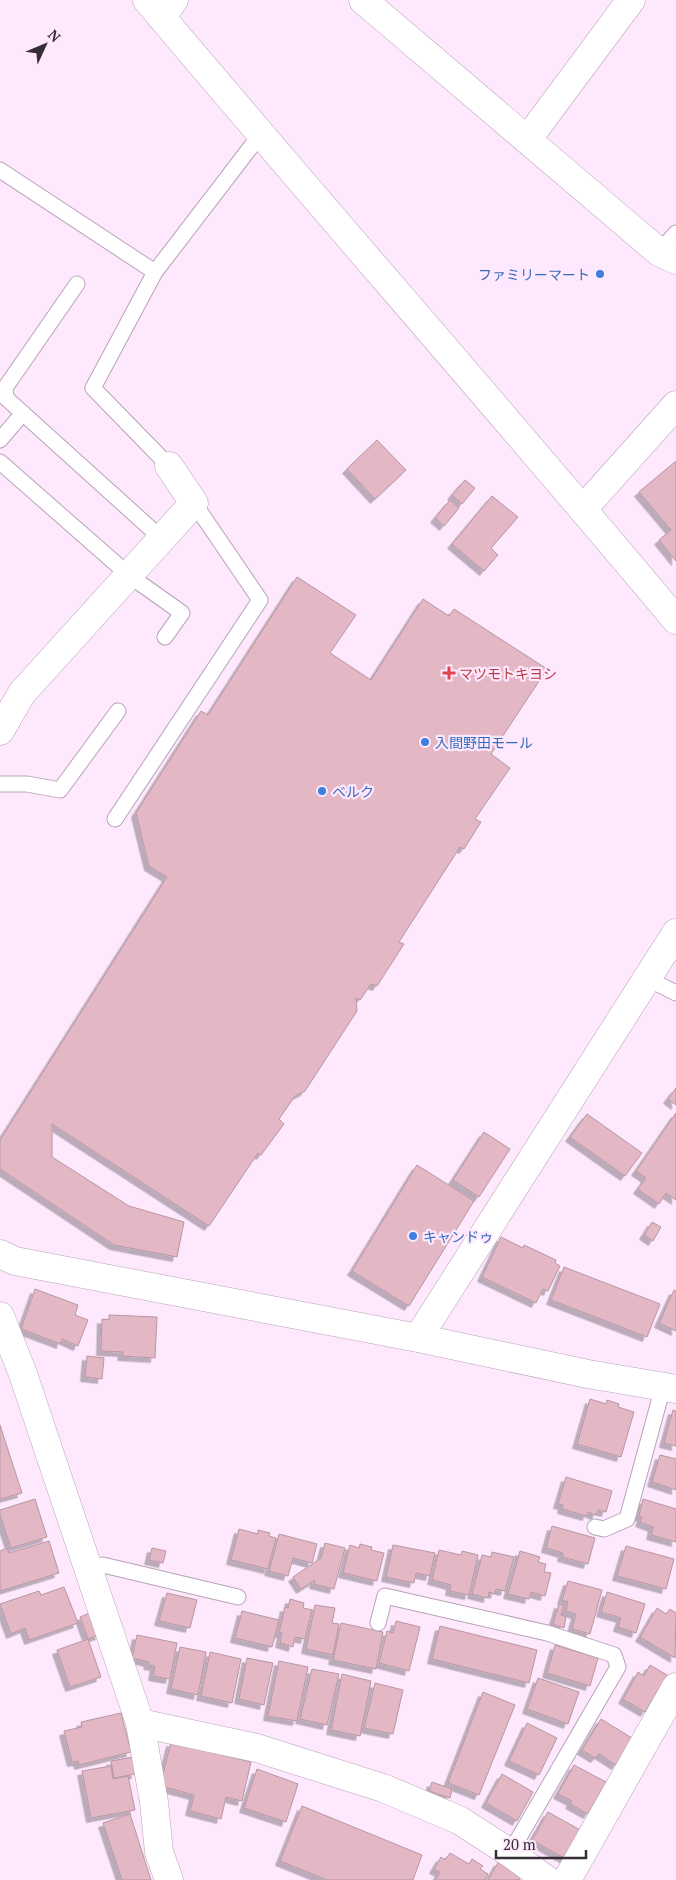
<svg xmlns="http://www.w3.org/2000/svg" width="676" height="1880" viewBox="0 0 676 1880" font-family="'PT Serif','Noto Sans JP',serif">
	<defs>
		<filter id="shadow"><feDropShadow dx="-4.5" dy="4.5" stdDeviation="0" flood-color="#0004"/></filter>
	</defs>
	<rect width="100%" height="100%" fill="#fee8fd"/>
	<path fill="#e4b7c5" stroke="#b597a1" filter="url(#shadow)" d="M377,440L406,470L375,499L347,469Z
		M676,461V561L659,540L671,530L639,492Z
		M465,480L475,488L462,504L452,495Z
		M492,496L518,517L491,548L498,555L484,571L452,544Z
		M450,500L459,508L444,526L435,518Z
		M297,577L356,615L330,653L371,680L423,599L449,616L454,609L547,669L491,754L510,768L475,819L481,822L464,849L460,847L399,942L404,944L377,986L371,984L360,1000L356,998L357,1011L305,1091L295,1096L279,1119L284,1124L261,1155L258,1153L209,1226L52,1124V1157L129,1206L184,1222L177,1257L114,1245L0,1169V1140L167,877L149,866L136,813L201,711L208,715Z
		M676,1088V1105L668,1099Z
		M676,1113V1200L666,1193L659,1204L638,1189L646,1178L636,1171Z
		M587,1114L642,1153L625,1176L570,1137Z
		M484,1132L510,1149L479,1197L453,1180Z
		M417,1165L474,1201L409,1306L352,1271Z
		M652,1222L661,1227L653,1241L644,1235Z
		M501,1237L523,1248L524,1245L556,1260L555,1263L560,1266L548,1291L543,1289L536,1303L482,1277Z
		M564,1267L660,1304L647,1337L551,1300Z
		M35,1289L78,1305L75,1315L88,1320L78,1346L62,1339L61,1344L21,1329Z
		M674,1290L676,1291V1331L659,1323Z
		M109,1315L157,1317L155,1358L122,1356L123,1352L101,1351L102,1319L109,1320Z
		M87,1356L104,1358L102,1379L85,1377Z
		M590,1399L606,1404L607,1400L619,1404L618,1407L634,1412L621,1457L577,1444Z
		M673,1410L676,1411V1446L664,1443Z
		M0,1425L22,1493L0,1499Z
		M660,1455L676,1459V1490L652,1482Z
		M566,1477L612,1491L606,1512L598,1510L596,1515L588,1512L587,1516L562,1509L563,1505L558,1504Z
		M35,1499L47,1537L11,1548L0,1515V1510Z
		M643,1499L676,1509V1542L651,1535L653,1527L640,1522L642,1517L639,1516Z
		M552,1526L595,1538L588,1564L562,1557L563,1553L546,1548Z
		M239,1529L258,1534V1530L270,1533L269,1536L276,1538L268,1569L231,1560Z
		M279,1534L317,1544L312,1563L293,1558L288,1576L269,1571Z
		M49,1541L59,1573L0,1591V1551L7,1548L9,1553Z
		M325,1543L345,1548L334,1589L314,1584L315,1580L301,1589L293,1577L321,1558Z
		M360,1544L372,1547L371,1550L384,1553L377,1581L343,1573L350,1545L359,1548Z
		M393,1545L435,1553L430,1576L416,1573L414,1583L386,1577Z
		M626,1546L674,1559L666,1589L617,1576Z
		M152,1548L166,1551L163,1563L149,1560Z
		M439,1550L461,1555L462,1551L478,1555L469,1595L450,1591L451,1585L432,1580Z
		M520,1551L540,1557L538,1562L546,1564L544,1572L551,1573L545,1596L531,1592L529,1599L508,1594Z
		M492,1552L514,1557L505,1591L496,1589L495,1594L489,1592L488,1598L472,1594L482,1555L491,1557Z
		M568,1581L602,1590L590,1634L572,1629L576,1614L566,1611L568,1602L562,1600Z
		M64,1587L78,1623L29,1640L25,1628L11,1634L0,1604L39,1591L41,1595Z
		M607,1592L645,1604L636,1633L618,1627L621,1618L601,1612Z
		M167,1593L197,1600L190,1628L159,1621Z
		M290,1599L304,1603L303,1608L312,1610L305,1639L295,1637L293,1647L280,1643L282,1633H279L285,1607L288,1608Z
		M559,1604L564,1605L561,1615L566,1617L564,1628L553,1624Z
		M315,1605L335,1608L332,1623L339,1624L333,1655L306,1649Z
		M657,1608L666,1614L670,1609L676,1613L675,1658L640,1637Z
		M242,1611L279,1620L272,1647L235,1638Z
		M92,1612L100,1635L88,1639L80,1617Z
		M396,1621L420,1627L409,1671L379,1663L387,1631L393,1633Z
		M341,1623L383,1632L376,1669L333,1660Z
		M440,1626L537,1650L529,1683L432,1659Z
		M137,1635L177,1643L170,1679L153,1676L155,1666L148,1665L149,1662L132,1658Z
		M88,1639L101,1677L70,1687L57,1650Z
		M555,1645L598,1658L590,1686L547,1673Z
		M180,1647L206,1652L198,1695L171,1689Z
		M210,1652L241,1659L232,1703L201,1696Z
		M247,1658L273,1663L264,1705L239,1699Z
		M279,1661L308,1667L297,1721L268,1716Z
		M650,1665L667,1675L645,1712L623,1699L638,1672L644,1676Z
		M312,1669L339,1674L327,1725L300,1719Z
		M342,1674L371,1681L360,1736L331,1730Z
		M538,1678L579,1692L568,1724L527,1709Z
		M375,1683L403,1690L393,1734L364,1728Z
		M483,1692L515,1705L479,1795L448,1783Z
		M121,1713L131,1752L79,1765L78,1761L72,1762L64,1731L82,1727L81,1722Z
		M601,1719L632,1738L616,1765L599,1754L595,1758L582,1750Z
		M527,1723L557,1738L539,1775L509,1761Z
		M171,1742L251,1762L242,1801L226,1797L221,1819L190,1811L194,1795L160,1786Z
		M133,1757L136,1774L114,1778L111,1761Z
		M574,1765L606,1782L588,1814L570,1804L572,1801L558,1794Z
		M111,1766L113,1779L128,1776L135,1810L91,1818L82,1771Z
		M257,1769L298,1784L286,1822L244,1808Z
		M502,1774L533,1792L517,1821L486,1803Z
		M432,1782L452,1789L450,1798L429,1791Z
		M302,1806L422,1855L413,1880H327L280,1861Z
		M548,1812L582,1831L566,1859L532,1840Z
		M130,1814L151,1880H122L103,1823Z
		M450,1853L469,1864L472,1859L483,1866L480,1869L488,1874L485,1880H435L440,1872L434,1869L441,1857L445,1860Z
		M499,1861L522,1876L519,1880H488Z"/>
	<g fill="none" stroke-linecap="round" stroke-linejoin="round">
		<g stroke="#b8a3b8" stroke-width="17">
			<path id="service" d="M0,170L155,272
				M659,252L676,233
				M77,284L5,388L6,398L161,538
				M0,440L23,413
				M0,462L130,576L182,613L165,637
				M169,466L93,388L155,272L260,135
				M0,784H27L60,790L118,711
				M115,819L260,600L194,503
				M646,978L676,993
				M595,1527L604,1529L627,1519L663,1387
				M87,1570L103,1565L238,1597
				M378,1623L385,1596L547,1633L614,1655L618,1667L510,1853"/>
		</g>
		<g stroke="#b8a3b8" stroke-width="29">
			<path id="minor" d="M363,0L659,252L676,260
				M161,17L174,0
				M527,140L631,0
				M583,509L676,405
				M0,731L22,693L194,503L169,466
				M0,1254L15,1261L418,1338L588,1374L676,1389
				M0,1316L23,1374L140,1723L154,1802L159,1852L169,1880
				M418,1338L676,933
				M140,1723L257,1748L383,1788L459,1820L510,1853L547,1880
				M567,1880L676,1687"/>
		</g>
		<g stroke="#b8a3b8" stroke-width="29">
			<path id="tertiary" d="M147,0C322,208 502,412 676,620"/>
		</g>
		<use href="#service" stroke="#fff" stroke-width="15"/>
		<use href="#minor" stroke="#fff" stroke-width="28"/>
		<use href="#tertiary" stroke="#fff" stroke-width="28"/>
	</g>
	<g fill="#3f7fe0" stroke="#fee8fd" stroke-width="2">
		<circle cx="600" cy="274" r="5"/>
		<circle cx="425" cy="742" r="5"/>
		<circle cx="322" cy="791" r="5"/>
		<circle cx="413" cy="1236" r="5"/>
	</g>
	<path fill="#e0444e" stroke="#fee8fd" stroke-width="2" d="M446.5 665.5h5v5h5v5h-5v5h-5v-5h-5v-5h5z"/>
	<g text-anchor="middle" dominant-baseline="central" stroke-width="4.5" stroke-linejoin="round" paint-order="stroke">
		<g font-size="14" fill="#366cbe" stroke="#fee8fd" text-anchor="start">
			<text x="590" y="274" text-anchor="end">ファミリーマート</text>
			<text x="435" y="742">入間野田モール</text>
			<text x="332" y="791">ベルク</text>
			<text x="423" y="1236">キャンドゥ</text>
		</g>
		<g font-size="14" fill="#be3a42" stroke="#fee8fd" text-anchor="start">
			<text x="459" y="673">マツモトキヨシ</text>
		</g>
	</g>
	<g transform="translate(45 45) rotate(46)" stroke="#fee8fd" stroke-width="4" paint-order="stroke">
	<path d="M0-4L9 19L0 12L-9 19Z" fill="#362e36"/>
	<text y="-8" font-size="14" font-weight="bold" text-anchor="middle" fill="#362e36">N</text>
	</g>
	<path d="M496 1850v8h90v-8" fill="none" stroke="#362e36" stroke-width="2.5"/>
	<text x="503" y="1850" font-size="15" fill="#362e36" stroke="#fee8fd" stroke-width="4" paint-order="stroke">20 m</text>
</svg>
